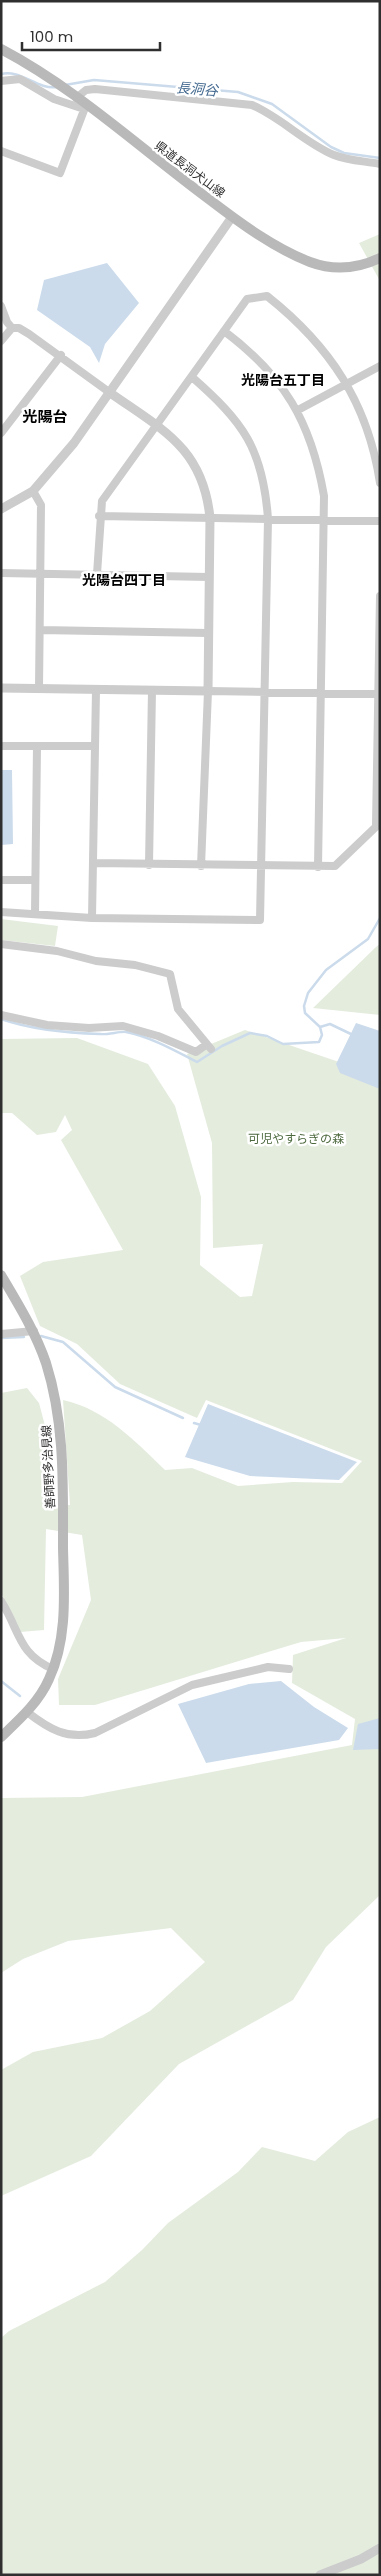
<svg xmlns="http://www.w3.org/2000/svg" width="381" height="2576" viewBox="0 0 381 2576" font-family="Poppins,'Noto Sans JP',sans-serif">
	<rect width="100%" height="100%" fill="#fff"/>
	<path fill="#e4ecde" d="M380,234V281L359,243Z
		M1,919L58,926L55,946L1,940Z
		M380,944V1015L313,1008L376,947Z
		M245,1030L380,1076V1895L326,1947L293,2000L179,2064L91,2156L1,2196V2070L33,2052L102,2038L150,2011L205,1962L171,1928L68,1941L23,1959L1,1973V1798L82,1797L352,1745L355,1719L292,1683L293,1655L346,1638L301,1642L95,1705H59L58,1679L91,1600L82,1535L46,1529L44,1630L20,1632L1,1593V1393L27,1388L39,1403L53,1456L52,1505H70L63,1400C105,1409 135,1441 165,1470L192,1468L238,1486L293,1482L342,1483L362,1461L206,1400L197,1418L120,1384L77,1344L40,1326L20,1276L43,1262L123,1250L61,1140L72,1130L65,1115L56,1132L37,1135L12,1113H1V1039L77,1038L148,1064L175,1106L201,1197L200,1265L240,1297L252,1296L263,1244L213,1248L212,1143L187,1054Z
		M380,2117V2575H1V2338L9,2331L105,2282L142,2250L168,2223L238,2172L262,2147L315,2161L348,2132Z"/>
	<path fill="#cbdbeb" d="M107,263L139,303L105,344L99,363L90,347L37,310L44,280Z
		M1,770H12L13,844L1,845Z
		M356,1023L380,1031V1089L340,1073L336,1064Z
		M208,1404L357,1462L339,1480L250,1476L185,1457Z
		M281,1681L314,1707L348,1728L339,1740L206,1763L178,1704L249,1684Z
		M380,1718V1749L353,1750L358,1724Z"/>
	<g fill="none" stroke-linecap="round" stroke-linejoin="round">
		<path stroke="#cbdbeb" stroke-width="2.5" d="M1,74C21,69 37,90 57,87
			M65,85L94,80L238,92L272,104L331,147L344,153L380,158
			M1,1019C33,1030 66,1033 100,1034C107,1035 121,1031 126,1032C151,1037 174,1050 197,1062L222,1046L250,1033L267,1036L283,1044L319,1042L322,1035L320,1027L305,1013L304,1006L308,993L326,970L368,939L380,918
			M320,1027L330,1024L353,1035
			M41,1336L63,1342L115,1387L183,1418
			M1,1338L24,1337
			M194,1423L201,1425
			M1,1681L20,1696"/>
		<path stroke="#ccc" stroke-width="8" d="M1,81L20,79L54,99L84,109
			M76,98L86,90L95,89L252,105C282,118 305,143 334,155C349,161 365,161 380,164
			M1,151L60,173L86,105
			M1,306L7,322L12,328H19L29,334L109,392
			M224,331C284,376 311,421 324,496L318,867
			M1,341L12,328
			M298,410L380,366
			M1,433L61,355
			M33,491L41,505L39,688
			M99,516L380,521
			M1,573L209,577
			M97,574L102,501L247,299L267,296C330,346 368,403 380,483
			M40,630L208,633
			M1,746H94
			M376,825L380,596
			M93,863L335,866L380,823
			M149,865L152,690
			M201,866L208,691L380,694
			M1,880H35
			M1,912L92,918L260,920L268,519C263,448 243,422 192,377
			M35,913L37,746
			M92,918L96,690
			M1,944L57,951L96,961L135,965L170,974L178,1009L211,1049
			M1,1015L47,1025L89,1028L123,1026L158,1036L196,1052L207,1044
			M1,1334L34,1331
			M1,1601C20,1631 18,1654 53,1669
			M27,1712C49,1729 67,1740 95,1733L192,1685L268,1667L289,1669"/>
		<path stroke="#ccc" stroke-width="9" d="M1,509L33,491L74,443L232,217
			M1,688L208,691L210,518C203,447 161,429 109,392
			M320,2575L361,2559L380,2548"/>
		<path stroke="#b9b9b9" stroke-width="10" d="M1,49C77,89 141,149 210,200C240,223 274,248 310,262C334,271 357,269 380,258
			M1,1275C18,1304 35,1331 46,1363C65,1423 63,1485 63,1548C64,1591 68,1638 49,1679C39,1702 20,1719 1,1737"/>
	</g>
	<g text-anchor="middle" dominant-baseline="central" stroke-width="5" stroke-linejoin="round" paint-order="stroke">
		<g font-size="12" fill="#2f2f2f" stroke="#fff">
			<text transform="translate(190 169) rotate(37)">県道長洞犬山線</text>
			<text transform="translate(48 1467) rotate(-93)">善師野多治見線</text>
		</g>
		<g font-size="12" fill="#4d693e" stroke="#fff">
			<text x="296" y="1138">可児やすらぎの森</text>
		</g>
		<g font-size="14" font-style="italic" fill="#40678e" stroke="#fff">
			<text transform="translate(197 89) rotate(5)">長洞谷</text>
		</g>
		<g font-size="14" font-weight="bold" fill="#000" stroke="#fff">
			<text x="283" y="380">光陽台五丁目</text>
			<text x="124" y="580">光陽台四丁目</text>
		</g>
		<g font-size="15" font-weight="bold" fill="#000" stroke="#fff">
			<text x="45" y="416">光陽台</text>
		</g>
	</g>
	<rect width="381" height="2576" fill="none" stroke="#2f2f2f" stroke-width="5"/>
	<path d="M22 42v8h138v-8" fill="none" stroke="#2f2f2f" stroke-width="2.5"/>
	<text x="30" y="42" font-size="15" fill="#2f2f2f" stroke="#ffffff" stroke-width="4" paint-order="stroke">100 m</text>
</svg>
